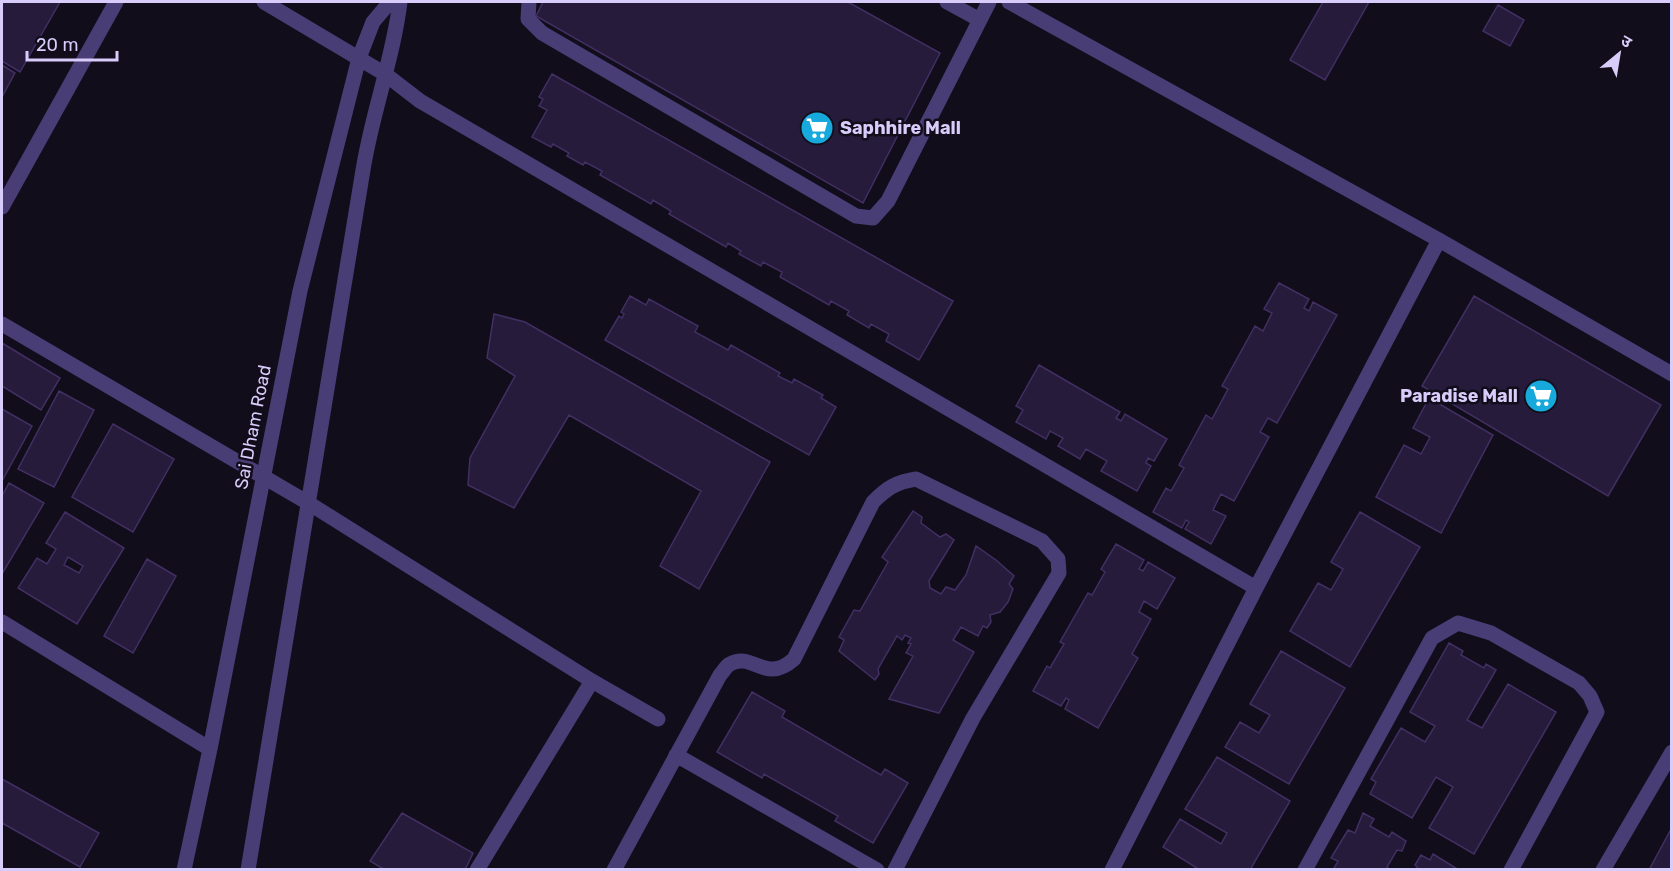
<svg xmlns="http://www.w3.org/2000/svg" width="1673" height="871" viewBox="0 0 1673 871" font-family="Rubik,'Noto Sans Devanagari',sans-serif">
	<rect width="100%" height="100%" fill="#110d1b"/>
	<path fill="#261b3a" stroke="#422f63" stroke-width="1.5" fill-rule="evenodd" d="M2,2H60L20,72L2,61Z
		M543,2H848L940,53L863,203L536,16Z
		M1323,2H1369L1325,80L1290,60Z
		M1498,5L1524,20L1510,46L1483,31Z
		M2,65L15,73L2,97Z
		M552,74L953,301L919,360L886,341L889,334L871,324L869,328L847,315L849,311L831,301L829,305L780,277L782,272L763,262L761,266L739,254L741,251L728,243L726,247L669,214L671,211L653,200L651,204L600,175L602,171L585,162L583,165L567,156L569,153L553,144L551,147L532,137L547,110L539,106L543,99L539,97Z
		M1279,283L1309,299L1304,308L1309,311L1313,302L1337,315L1277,423L1268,418L1260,432L1269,437L1234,501L1221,494L1213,510L1226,516L1211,544L1185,529L1189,522L1186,520L1182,528L1153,512L1166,488L1171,491L1184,468L1179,465L1206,415L1212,419L1228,389L1222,386L1255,326L1263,331L1272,313L1264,309Z
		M630,296L646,305L649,299L698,326L695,332L728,350L731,345L780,373L778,376L792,383L794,379L823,395L821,398L836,407L809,455L605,340L619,316L622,318L624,314L621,312Z
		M1474,296L1661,405L1608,496L1422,386Z
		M494,314L525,322L770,462L699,589L660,566L701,491L569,415L514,508L468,485L470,458L515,376L487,358Z
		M2,343L60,378L41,410L2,386Z
		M1039,365L1120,412L1116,418L1121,421L1125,414L1167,439L1154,461L1148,458L1146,463L1151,466L1137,491L1101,471L1107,461L1086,449L1080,459L1058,446L1063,438L1050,431L1046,439L1016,422L1023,410L1016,406Z
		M59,391L94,410L54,487L18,469Z
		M1429,398L1493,435L1441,533L1376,497L1404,445L1421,454L1430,437L1413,428Z
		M2,409L32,426L2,481Z
		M113,424L174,459L133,532L72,497Z
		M9,483L44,503L2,574V496Z
		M913,511L922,517L921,523L940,537L946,534L954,540L929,581L930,588L941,594L946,587L955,590L966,575L976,546L996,560L1014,576L1009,584L1013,589L1008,602L1000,612L990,615L991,622L987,628L983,626L978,636L961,627L953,640L974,652L939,713L889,699L913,656L906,653L911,644L908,643L911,638L905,635L902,640L897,636L878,669L879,674L875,680L839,651L844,640L839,637L854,610L860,611L888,562L882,557Z
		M65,512L124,548L77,624L18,588L37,558L47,564L56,549L46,543ZM68,557L83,566L79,573L64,565Z
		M1360,512L1420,547L1350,667L1290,631L1318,583L1331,590L1343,569L1331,562Z
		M1116,544L1144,560L1139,569L1143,571L1148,562L1175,578L1157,609L1144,601L1139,612L1151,619L1132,654L1138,658L1098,728L1065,709L1069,700L1066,698L1061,706L1033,691L1047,666L1050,668L1064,644L1060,642L1088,593L1092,595L1105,572L1101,569Z
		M147,559L176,576L133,653L104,636Z
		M1449,643L1463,651L1461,655L1484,668L1486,664L1496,670L1467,720L1482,728L1508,684L1556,712L1474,854L1429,828L1453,787L1436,777L1412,818L1370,794L1376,782L1371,779L1401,728L1425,742L1435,726L1410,712Z
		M1281,651L1345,688L1289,784L1225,747L1240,722L1259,733L1270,715L1250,704Z
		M752,692L785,711L782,717L881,775L885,769L908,783L873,843L835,821L838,816L764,774L762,778L717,752Z
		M1217,757L1290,801L1250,870H1200L1163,847L1180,819L1221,844L1227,833L1185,809Z
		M2,779L99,833L80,867L2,823Z
		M402,813L473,853L465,870H385L370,861Z
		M1363,813L1374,819L1370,826L1389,837L1392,832L1406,841L1402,851L1397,850L1387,867L1391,870H1333L1338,861L1331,858L1348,830L1355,833Z
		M1670,831L1672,832V870H1649Z
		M1433,854L1459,870H1418V868L1415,865L1421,855L1430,860Z"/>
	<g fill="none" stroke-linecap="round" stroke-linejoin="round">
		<path stroke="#483d75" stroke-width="15" d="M264,2L385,74L420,101L1256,588
			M529,2L528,19L542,33L856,216L873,218L888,201L989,2
			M947,2L980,20
			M1009,2L1439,240L1672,374
			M2,207L116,2
			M2,324L310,504L592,681L658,719
			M2,622L210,749
			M676,755L877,870
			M184,870L210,749L300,291L359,58L373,22L390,2
			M248,870C288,636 326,403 363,170C372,113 393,59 400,2
			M477,870L592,681
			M614,870L720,675C723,672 726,666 730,664C753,651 765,685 794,659L873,502C887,488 896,482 916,479L1042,541L1058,559L1059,573L973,718L895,870
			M1112,870L1256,588L1439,240
			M1305,870L1432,638L1458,623L1491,633L1579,683L1590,696L1597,712L1511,870
			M1603,870L1672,752"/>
	</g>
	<defs>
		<g id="supermarket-disc" transform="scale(1.725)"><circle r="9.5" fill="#17a9db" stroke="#110d1b"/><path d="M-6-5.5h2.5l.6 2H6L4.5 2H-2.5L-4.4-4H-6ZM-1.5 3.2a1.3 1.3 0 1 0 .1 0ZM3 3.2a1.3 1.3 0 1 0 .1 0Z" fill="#fff"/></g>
	</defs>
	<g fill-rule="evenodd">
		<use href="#supermarket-disc" x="817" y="128"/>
		<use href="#supermarket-disc" x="1541" y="396"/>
	</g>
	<g text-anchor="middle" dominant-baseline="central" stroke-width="5" stroke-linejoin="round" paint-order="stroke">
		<g font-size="18" font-weight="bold" fill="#d8ccfa" stroke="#110d1b" text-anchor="start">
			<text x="840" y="128">Saphhire Mall</text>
			<text x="1518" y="396" text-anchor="end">Paradise Mall</text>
		</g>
		<g font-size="18" fill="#d8ccfa" stroke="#110d1b">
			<text transform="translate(253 427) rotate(-79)">Sai Dham Road</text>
		</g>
	</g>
	<rect width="1673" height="871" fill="none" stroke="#d8ccfa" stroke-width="6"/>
	<g transform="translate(1619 54) rotate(30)" stroke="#110d1b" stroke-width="4.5" paint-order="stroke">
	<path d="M0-4.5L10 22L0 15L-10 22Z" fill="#d8ccfa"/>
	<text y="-9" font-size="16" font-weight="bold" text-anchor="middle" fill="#d8ccfa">उ</text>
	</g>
	<path d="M27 51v9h90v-9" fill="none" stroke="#d8ccfa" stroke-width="3"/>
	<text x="36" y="51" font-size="18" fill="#d8ccfa" stroke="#110d1b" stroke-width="4.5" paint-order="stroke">20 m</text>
</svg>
